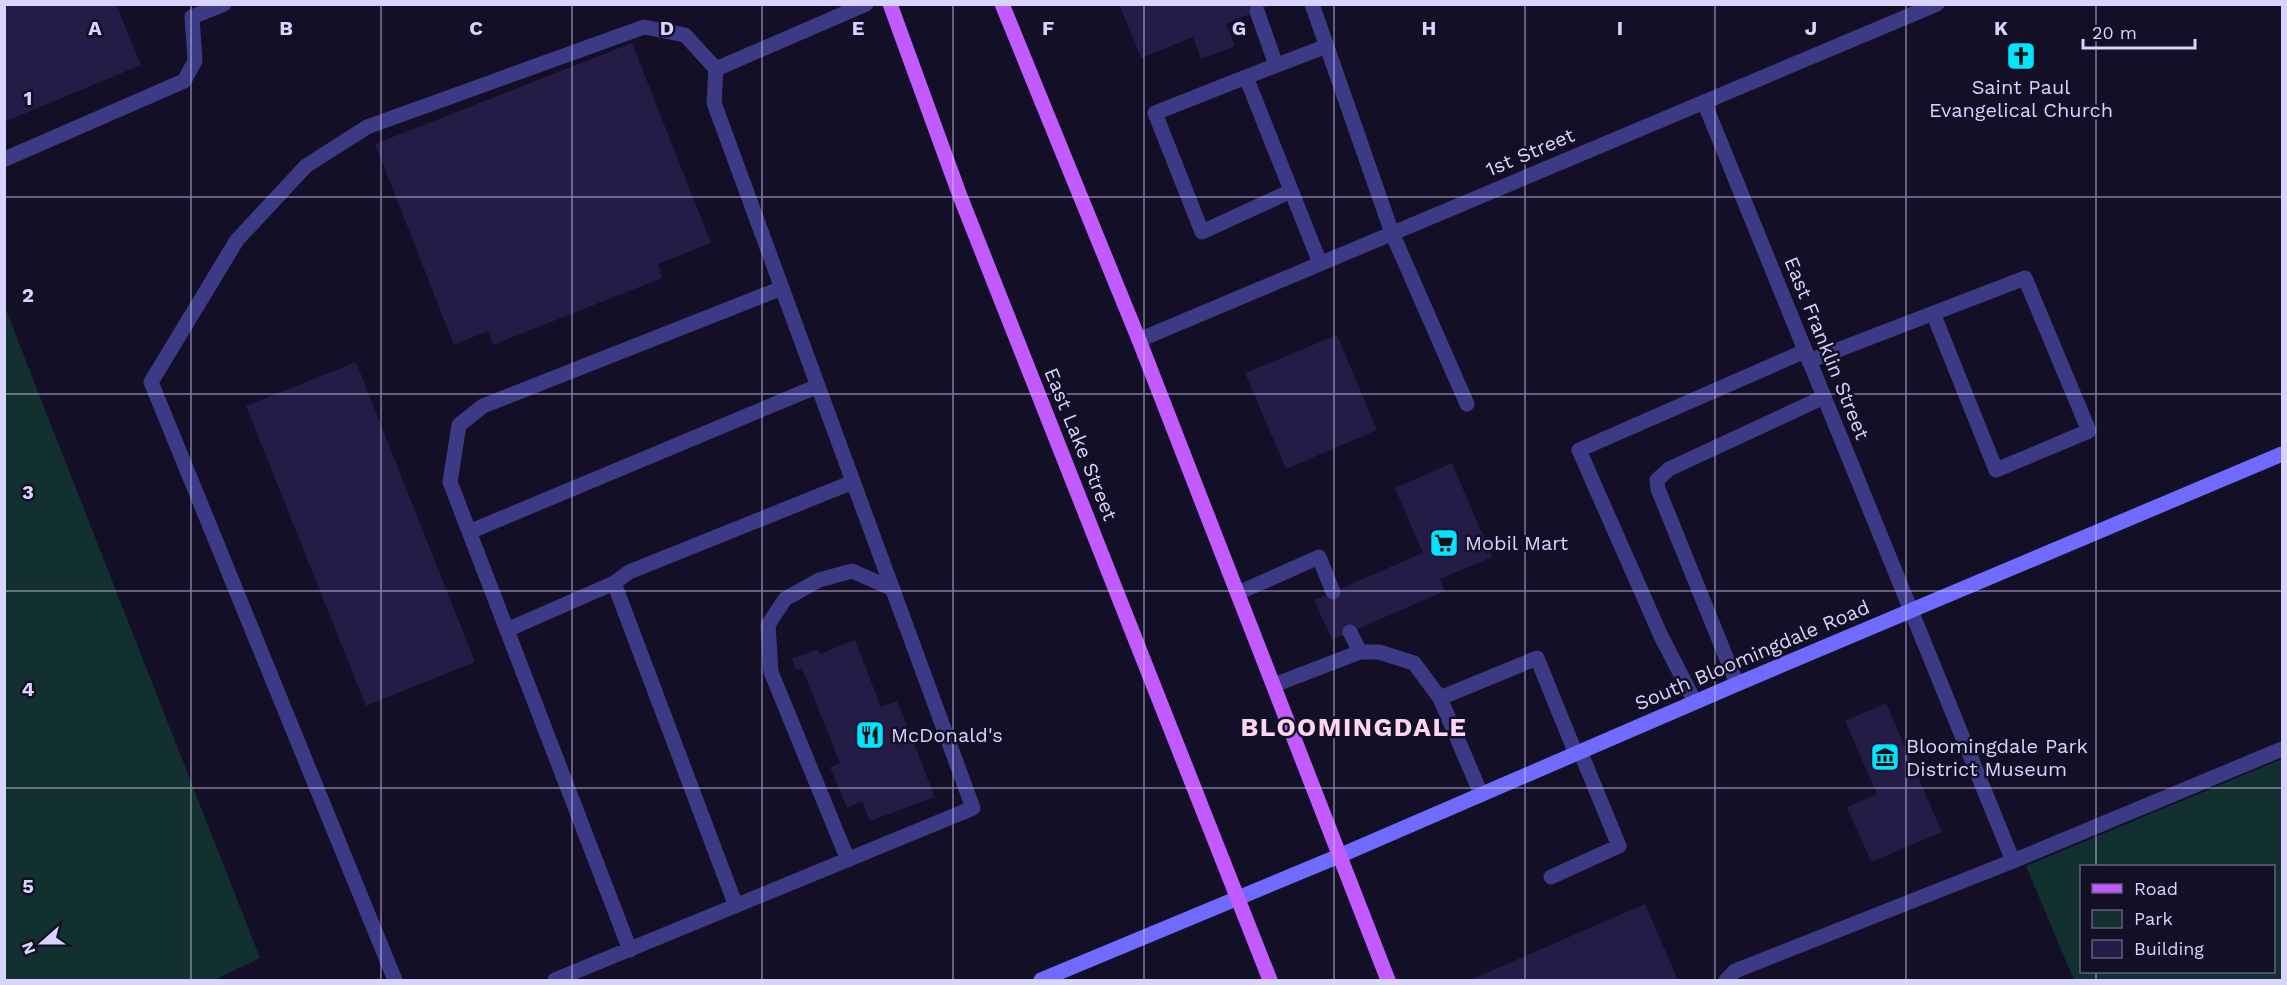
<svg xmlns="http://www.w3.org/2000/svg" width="2287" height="985" viewBox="0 0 2287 985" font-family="'Work Sans',sans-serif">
	<rect width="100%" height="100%" fill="#130f26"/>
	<path fill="#12302f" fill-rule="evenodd" d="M4,305L260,958L214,980H5Z
		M2282,759V980H2074L2026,866ZM2082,866H2274V972H2082Z"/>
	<path fill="#241b47" d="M4,4H116L141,65L4,122Z
		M1119,4H1273L1226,24L1235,46L1201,59L1193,37L1141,58Z
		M632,43L711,243L658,264L662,278L493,345L488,331L454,345L375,144Z
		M1337,335L1377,430L1286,469L1245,373Z
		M356,362L475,662L366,706L246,406Z
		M1452,463L1492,557L1440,579L1445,591L1332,640L1314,600L1423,553L1395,488Z
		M855,640L881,707L897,701L935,797L870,821L862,801L847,808L830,767L840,763L802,668L796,670L792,659L818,649L820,654Z
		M1886,703L1942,832L1871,862L1847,807L1877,794L1845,721Z
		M1645,904L1678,980H1470Z"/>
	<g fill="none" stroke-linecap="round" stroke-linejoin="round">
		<path stroke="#3d3a85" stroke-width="15" d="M1312,4L1392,233L1467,404
			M1257,11L1276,65
			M1246,77L1327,46
			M5,159L184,81L195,61L192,17L224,4
			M1291,191L1202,232L1155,113L1246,77L1320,263
			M1809,361L2025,278L2089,431L1996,470L1933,313
			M469,532L818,386
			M1238,593L1319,557L1333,592
			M507,630L614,583
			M1350,632L1360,652
			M1737,684L1658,489L1657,480L1669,469L1824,397
			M1274,685L1360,652H1379L1414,663L1440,698
			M1695,702L1661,636L1579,450L1805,351
			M1481,794L1440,698L1537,658L1576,754
			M848,860L771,672L768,625L785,599L819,580L852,571L893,589
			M1551,877L1619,846L1580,751
			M736,906L614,583L629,572L853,482
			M630,950L450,482L459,425L483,406L782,288
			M395,980L151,382L237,240L306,166L367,127L644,27L685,35L716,69
			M555,980L973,808L714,103L716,69L866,4
			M1726,980L1735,971L2013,861L2282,749"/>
		<path stroke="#3d3a85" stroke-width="15" d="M1704,102L2013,861
			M1139,340L1937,4"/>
		<path stroke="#6f6bff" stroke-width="15" d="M1041,980L1339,856L1737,684L2282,454"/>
		<path stroke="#c25bff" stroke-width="15" d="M890,4L960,196L1270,980
			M1002,4L1139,340L1388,980"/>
	</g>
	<path fill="none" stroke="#d9d4ff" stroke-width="1.5" stroke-opacity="0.55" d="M191,4V980M381,4V980M572,4V980M762,4V980M953,4V980M1144,4V980M1334,4V980M1525,4V980M1715,4V980M1906,4V980M2096,4V866M4,197H2282M4,394H2282M4,591H2282M4,788H2282M2096,972V980"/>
	<defs>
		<g id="church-square" transform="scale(1.5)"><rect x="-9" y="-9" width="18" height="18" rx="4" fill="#00e5ff" stroke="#130f26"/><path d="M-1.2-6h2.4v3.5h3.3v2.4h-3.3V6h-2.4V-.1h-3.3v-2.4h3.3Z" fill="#111"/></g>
		<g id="supermarket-square" transform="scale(1.5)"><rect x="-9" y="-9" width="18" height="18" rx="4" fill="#00e5ff" stroke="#130f26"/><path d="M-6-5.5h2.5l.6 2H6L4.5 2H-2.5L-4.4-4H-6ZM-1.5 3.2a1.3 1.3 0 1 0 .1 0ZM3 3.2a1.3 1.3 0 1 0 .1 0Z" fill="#111"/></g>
		<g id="restaurant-square" transform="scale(1.5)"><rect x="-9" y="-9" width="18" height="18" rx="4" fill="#00e5ff" stroke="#130f26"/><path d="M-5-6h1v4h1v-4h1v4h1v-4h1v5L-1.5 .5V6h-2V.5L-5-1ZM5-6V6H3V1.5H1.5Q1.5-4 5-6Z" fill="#111"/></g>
		<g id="museum-square" transform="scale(1.5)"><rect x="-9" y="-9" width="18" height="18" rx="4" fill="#00e5ff" stroke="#130f26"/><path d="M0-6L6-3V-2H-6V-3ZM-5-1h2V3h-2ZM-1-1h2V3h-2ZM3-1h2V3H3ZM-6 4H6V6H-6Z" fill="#111"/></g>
	</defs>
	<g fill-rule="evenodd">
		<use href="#church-square" x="2021" y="56"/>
		<use href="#supermarket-square" x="1444" y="543"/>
		<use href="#restaurant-square" x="870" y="735"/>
		<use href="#museum-square" x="1885" y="757"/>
	</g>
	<g text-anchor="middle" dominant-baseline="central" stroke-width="5" stroke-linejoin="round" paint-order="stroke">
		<g font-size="20" fill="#d9d4ff" stroke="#130f26" text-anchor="start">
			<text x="2021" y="87" text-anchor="middle">Saint Paul<tspan x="2021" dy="23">Evangelical Church</tspan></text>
			<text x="1465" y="543">Mobil Mart</text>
			<text x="891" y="735">McDonald's</text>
			<text x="1906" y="746">Bloomingdale Park<tspan x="1906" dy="23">District Museum</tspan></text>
		</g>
		<g font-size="20" fill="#d9d4ff" stroke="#130f26">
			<text transform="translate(1530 152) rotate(-23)">1st Street</text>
			<text transform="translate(1827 348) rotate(68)">East Franklin Street</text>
			<text transform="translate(1081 444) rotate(68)">East Lake Street</text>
			<text transform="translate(1752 655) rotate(-23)">South Bloomingdale Road</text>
		</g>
		<g font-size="26" font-weight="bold" letter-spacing="1.5" fill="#ffd6f0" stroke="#130f26">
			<text x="1354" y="727">BLOOMINGDALE</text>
		</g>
	</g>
	<g font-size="20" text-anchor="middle" font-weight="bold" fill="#d9d4ff" stroke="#130f26" stroke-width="5" stroke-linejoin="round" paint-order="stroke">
		<text x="95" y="35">A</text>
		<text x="286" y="35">B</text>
		<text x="476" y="35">C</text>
		<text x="667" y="35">D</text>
		<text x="858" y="35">E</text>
		<text x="1048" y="35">F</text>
		<text x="1239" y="35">G</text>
		<text x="1429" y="35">H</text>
		<text x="1620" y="35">I</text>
		<text x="1811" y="35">J</text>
		<text x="2001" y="35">K</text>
		<text x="28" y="105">1</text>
		<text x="28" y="302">2</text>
		<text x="28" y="499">3</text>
		<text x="28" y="696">4</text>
		<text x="28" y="893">5</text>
	</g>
	<rect width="2287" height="985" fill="none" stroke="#d9d4ff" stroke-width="12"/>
	<rect x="2080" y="865" width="195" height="108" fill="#130f26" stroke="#625e7d" stroke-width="1.5"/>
	<rect x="2092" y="884" width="30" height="9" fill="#c25bff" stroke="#625e7d" stroke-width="1.5"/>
	<text x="2134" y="895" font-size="18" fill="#d9d4ff">Road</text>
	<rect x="2092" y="910" width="30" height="18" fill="#12302f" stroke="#625e7d" stroke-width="1.5"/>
	<text x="2134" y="925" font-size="18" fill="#d9d4ff">Park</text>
	<rect x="2092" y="940" width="30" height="18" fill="#241b47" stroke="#625e7d" stroke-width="1.5"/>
	<text x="2134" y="955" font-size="18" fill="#d9d4ff">Building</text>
	<g transform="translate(42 943) rotate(249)" stroke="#130f26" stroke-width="4.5" paint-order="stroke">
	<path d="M0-4.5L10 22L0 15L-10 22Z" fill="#d9d4ff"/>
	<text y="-9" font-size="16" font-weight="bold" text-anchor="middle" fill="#d9d4ff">N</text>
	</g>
	<path d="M2083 39v9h112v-9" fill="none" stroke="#d9d4ff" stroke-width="3"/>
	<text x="2092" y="39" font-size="18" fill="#d9d4ff" stroke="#130f26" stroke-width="4.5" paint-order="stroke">20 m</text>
</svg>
